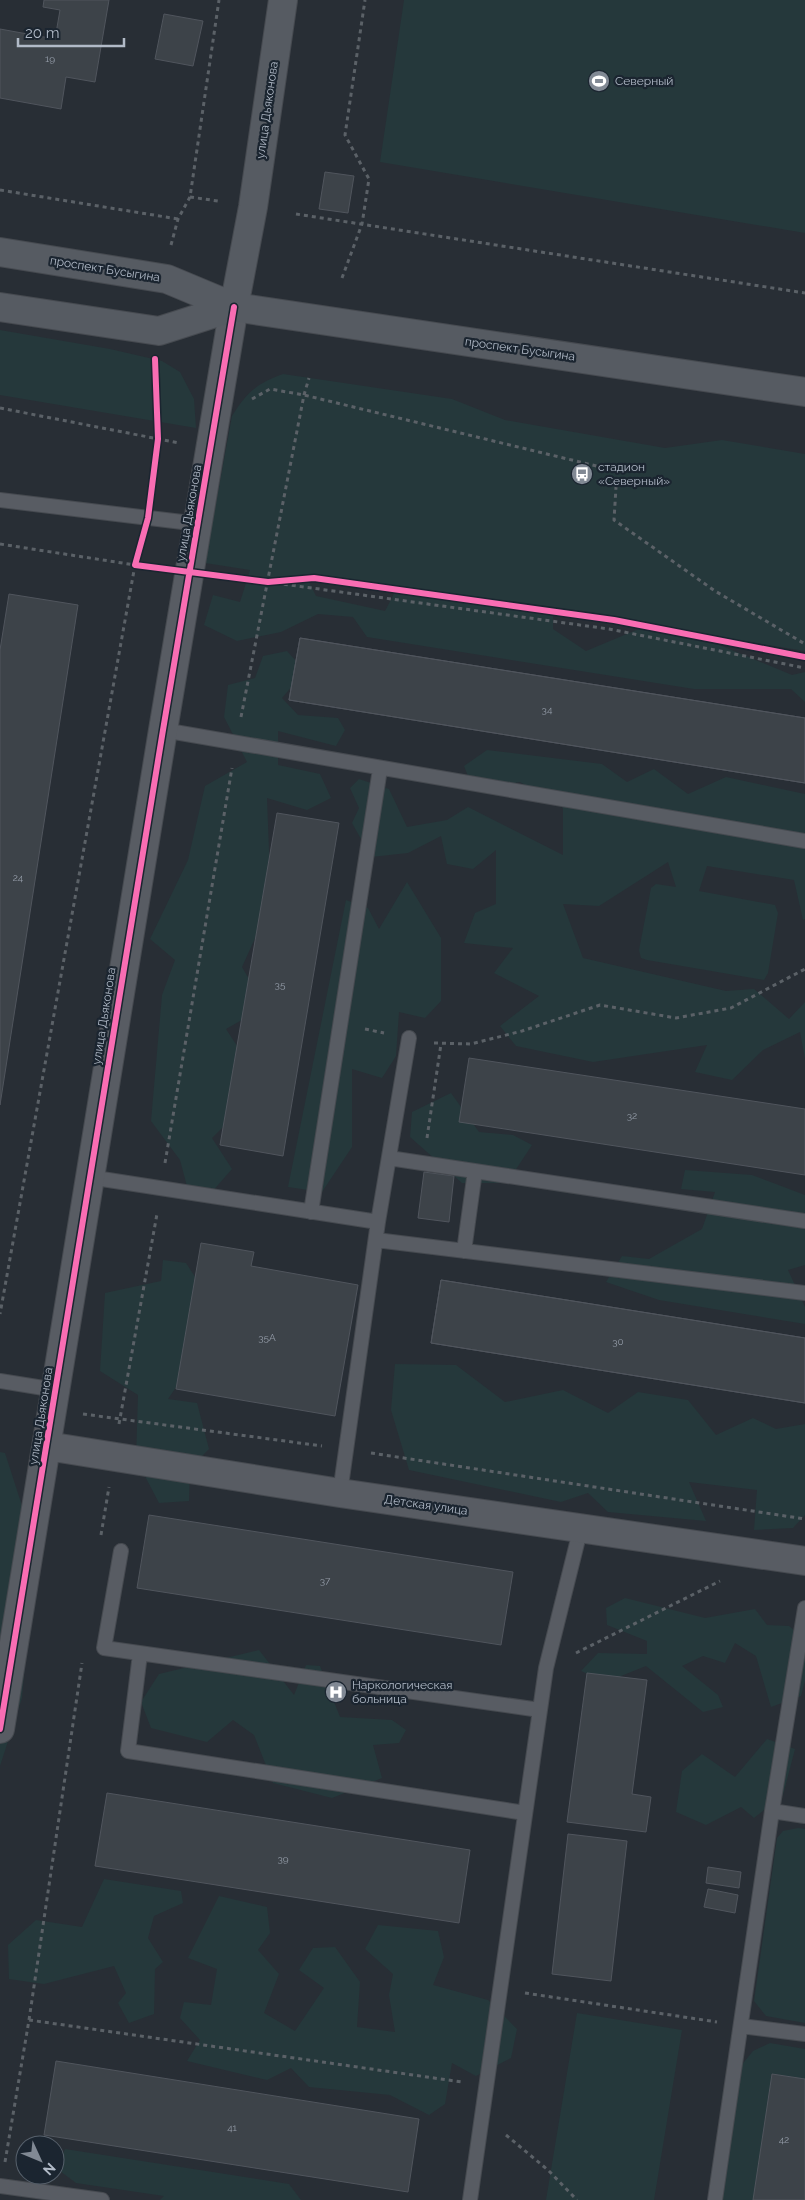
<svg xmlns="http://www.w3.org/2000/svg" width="805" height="2200" viewBox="0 0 805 2200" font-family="Raleway,sans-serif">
	<rect width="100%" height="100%" fill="#282e35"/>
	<path fill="#25383b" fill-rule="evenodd" d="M404,0H805V233L380,162Z
		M0,330L110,349L162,361L180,372L194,399L196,428L0,395Z
		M283,374L452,399L505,420L665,448L722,440L805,454V651L688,632L792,675L805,672V702L791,689H694L367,637L353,617L318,614L281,632L237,641L204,625L213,595L240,602L250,570L205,563L232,416C247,392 256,384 283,374ZM307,578V577L396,590L385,611L316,596ZM553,612L646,626L586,651L553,629Z
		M287,651L305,671L282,698L298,715L338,718L345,730L336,746L278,731V765L320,774L331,798L307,810L267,798L271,903L242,967L254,988L247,1017L226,1029L245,1058L233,1117L212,1138L232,1169L204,1201H191L180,1160L151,1121L162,995L175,960L150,939L188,860L205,786L247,762L224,717L228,685L255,678L263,656Z
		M487,750L602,764L627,782L654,769L688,794L726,777L805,794V919L803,920L794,880L707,866L699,891L775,905L778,913L768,973L764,980L647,960L641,958L639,950L651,888L656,884L676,887L668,862L599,906L563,904L583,958L726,991L754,989L789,1019L805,1002V1059L800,1032L763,1050L732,1080L695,1072L707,1045L593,1062L516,1046L500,1026L539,996L494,973L513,948L464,943L475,913L496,904V850L473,869L447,864L441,836L408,853L371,857L352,823L359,808L350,788L359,779L389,789L407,827L447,820L468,807L563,855V808L520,782L474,791L464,766Z
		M407,882L441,938V1001L425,1018L399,1012L396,1056L382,1078L352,1069V1147L322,1192L288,1187L346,900L368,908L379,929Z
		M451,1093L479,1132L513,1135L532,1145L507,1183H462L410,1137L412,1112Z
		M685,1170L752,1175L805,1195V1265L788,1270L805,1307V1324L659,1300L606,1282L622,1256L649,1259L702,1229L715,1192L681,1189Z
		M163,1260L186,1263L201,1286L192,1364L168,1399L197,1403L209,1449L190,1468L189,1501L159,1503L136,1459L138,1395L100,1371L105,1293L161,1281Z
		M395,1364L456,1365L505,1402L563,1390L608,1413L638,1392L688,1400L716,1435L753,1418L776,1429L805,1424V1515L793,1528L754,1530L757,1490L689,1482L706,1521L608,1512L588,1493L561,1502L409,1470L391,1410Z
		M0,1452L5,1453L35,1546L22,1698L0,1766Z
		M625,1598L705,1618L755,1609L767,1625L789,1626L805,1639V1681L801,1696L771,1707L756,1656L735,1643L725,1663L703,1656L682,1666L718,1695L723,1707L703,1712L646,1666L606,1682L581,1671L598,1653L647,1654V1641L607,1625L606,1608Z
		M259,1650L294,1695L306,1665L320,1666L340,1717L392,1720L406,1730L399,1743L373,1745L382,1778L332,1798L273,1783L254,1735L233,1720L207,1742L151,1728L141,1702L159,1674Z
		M767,1739L795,1749L783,1795L754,1818L741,1807L706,1825L676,1812L682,1771L702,1754L735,1777Z
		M798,1828L805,1829V2023L766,2016L754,2001L777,1838L783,1831Z
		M104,1879L181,1891L183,1903L154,1916L148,1938L163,1962L155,1969L154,2014L129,2023L118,2003L126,1993L114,1966L44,1984L9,1979L8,1945L36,1920L82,1927Z
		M219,1896L267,1907L270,1933L258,1950L279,1974L264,2013L295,2031L324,1988L299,1970L313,1948L335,1947L360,1982L357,2027L395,2032L389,1995L393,1974L365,1949L378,1925L438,1931L444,1957L433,1985L488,2000L517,2029L511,2058L476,2076L452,2063L445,2104L429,2115L390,2095L309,2087L291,2068L267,2080L187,2061L200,2040L180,2018L184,2002L211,2005L217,1969L188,1958Z
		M577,2013L682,2030L654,2200H546Z
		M770,2043L805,2049V2079L772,2074L753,2200H721L740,2067L753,2051Z
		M65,2149L289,2184L301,2200H160L164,2196L76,2183L56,2168Z"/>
	<path fill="#3d4349" stroke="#50555d" d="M44,0H109L95,82L66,77L61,109L0,98V29L55,39L60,10L43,7Z
		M164,14L203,21L193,66L155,59Z
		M325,172L354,176L348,213L319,209Z
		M9,594L78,605L0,1105V650Z
		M300,638L805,718V783L289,700Z
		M300,638L805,718V783L289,700Z
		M277,813L339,823L283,1156L220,1145Z
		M469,1058L805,1109V1175L459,1122Z
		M424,1172L454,1176L449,1222L418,1218Z
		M201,1243L254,1252L251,1266L358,1285L335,1416L176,1389Z
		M441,1280L805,1338V1403L431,1343Z
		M441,1280L805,1338V1403L431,1343Z
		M149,1515L513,1572L501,1645L137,1588Z
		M587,1673L647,1680L632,1794L651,1797L646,1832L567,1822Z
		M107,1793L470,1850L459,1923L95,1866Z
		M568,1834L627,1841L611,1981L552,1974Z
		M708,1867L741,1872L739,1888L706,1883Z
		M708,1889L738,1895L735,1913L704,1907Z
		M56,2061L419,2119L408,2192L44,2135Z
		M772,2074L805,2079V2200H753Z"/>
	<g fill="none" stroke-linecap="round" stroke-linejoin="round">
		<g stroke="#464a50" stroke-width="16">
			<path id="lane" d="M0,500L199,524
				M163,730L805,841
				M389,1158L805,1221
				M89,1177L378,1222L340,1493
				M311,1212L380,769
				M378,1222L409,1038
				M376,1240L805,1293
				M464,1251L475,1171
				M0,1381L56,1390
				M121,1551L104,1648L540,1710
				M140,1654L128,1751L525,1813
				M772,1811L805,1816
				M741,2026L805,2034
				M0,2186L102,2200
				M470,2200L546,1668L581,1527
				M715,2200L772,1811L805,1608"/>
		</g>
		<g stroke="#464a50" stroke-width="30">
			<path id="street" d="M47,1446L340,1493L805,1561
				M0,1729L163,730L234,307"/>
		</g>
		<g stroke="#464a50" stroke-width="30">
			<path id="secondary" d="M0,252L167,279L234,307L805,392
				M0,307L159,331L234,307
				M234,307L253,207L283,0"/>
		</g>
		<path stroke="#5b6167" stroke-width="3" stroke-dasharray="4 4" stroke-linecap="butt" d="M0,190L178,219
			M190,197L218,201
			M296,214L805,293
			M171,245L178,219L190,197L219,0
			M342,278L362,224L369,179L345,135L365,0
			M252,399L270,389L304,395L617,471L614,520L715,591L805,644
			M0,408L179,443
			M0,544L135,565L0,1314
			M268,582L609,629L805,668
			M241,717L304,395L309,378
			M365,1029L384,1033
			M434,1043L471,1044L522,1031L600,1005L676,1018L731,1008L805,969
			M427,1138L441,1044
			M165,1163L232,768
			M83,1414L322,1446
			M119,1424L157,1214
			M371,1453L805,1519
			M101,1535L109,1487
			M576,1653L720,1581
			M525,1993L717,2022
			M29,2020L82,1663
			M506,2135L548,2170L577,2200
			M5,2162L29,2020L462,2082"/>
		<use href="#lane" stroke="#585c63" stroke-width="14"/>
		<use href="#street" stroke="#585c63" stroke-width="28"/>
		<use href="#secondary" stroke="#565b62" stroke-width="28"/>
		<g stroke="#1b2530" stroke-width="9">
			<path id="cycleway" d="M155,359L158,439L148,518L135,565L268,582L314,578L614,620L805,657
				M0,1729L163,730L234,307"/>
		</g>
		<use href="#cycleway" stroke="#f96db3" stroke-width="6"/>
	</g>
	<defs>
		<g id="stadium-disc" transform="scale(1.125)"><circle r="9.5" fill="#818994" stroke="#1b2530"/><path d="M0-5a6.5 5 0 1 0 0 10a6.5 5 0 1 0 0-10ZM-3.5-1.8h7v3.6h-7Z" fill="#fff"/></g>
		<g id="bus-disc" transform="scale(1.125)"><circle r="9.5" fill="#818994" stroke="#1b2530"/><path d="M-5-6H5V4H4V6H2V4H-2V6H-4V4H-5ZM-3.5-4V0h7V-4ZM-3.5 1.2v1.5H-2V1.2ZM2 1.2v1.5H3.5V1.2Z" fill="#fff"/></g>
		<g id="hospital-disc" transform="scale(1.125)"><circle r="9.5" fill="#818994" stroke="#1b2530"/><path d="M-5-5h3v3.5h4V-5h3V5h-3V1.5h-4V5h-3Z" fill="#fff"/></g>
	</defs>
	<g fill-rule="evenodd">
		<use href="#stadium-disc" x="599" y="81"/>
		<use href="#bus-disc" x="582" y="474"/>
		<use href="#hospital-disc" x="336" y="1692"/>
	</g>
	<g text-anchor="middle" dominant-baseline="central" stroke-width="4.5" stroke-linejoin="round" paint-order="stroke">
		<g font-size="10" fill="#949ca8">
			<text x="50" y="58">19</text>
			<text x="547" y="709">34</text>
			<text x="18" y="877">24</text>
			<text x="280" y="984">35</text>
			<text x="632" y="1115">32</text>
			<text x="267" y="1337">35А</text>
			<text x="618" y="1341">30</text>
			<text x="325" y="1580">37</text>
			<text x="283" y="1858">39</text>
			<text x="232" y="2127">41</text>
			<text x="784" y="2139">42</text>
		</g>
		<g font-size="12" fill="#b1bac7" stroke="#1b2530" text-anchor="start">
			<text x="615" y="81">Северный</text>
			<text x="598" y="467">стадион<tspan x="598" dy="14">«Северный»</tspan></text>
			<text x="352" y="1685">Наркологическая<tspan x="352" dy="14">больница</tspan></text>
		</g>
		<g font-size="12" fill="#b1bac7" stroke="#1b2530">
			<text transform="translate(267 110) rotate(-82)">улица Дьяконова</text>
			<text transform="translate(105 269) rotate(9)">проспект Бусыгина</text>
			<text transform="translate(520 349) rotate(8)">проспект Бусыгина</text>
			<text transform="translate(189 513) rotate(-80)">улица Дьяконова</text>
			<text transform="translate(104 1016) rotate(-81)">улица Дьяконова</text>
			<text transform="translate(41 1416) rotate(-81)">улица Дьяконова</text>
			<text transform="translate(426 1505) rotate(8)">Детская улица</text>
		</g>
	</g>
	<g transform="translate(40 2160) rotate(134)"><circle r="24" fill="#1b2530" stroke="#57616c"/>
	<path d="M0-4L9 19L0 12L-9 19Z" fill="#818994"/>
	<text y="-8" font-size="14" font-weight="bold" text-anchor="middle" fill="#b1bac7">N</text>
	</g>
	<path d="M18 38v8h106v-8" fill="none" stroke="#b1bac7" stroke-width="2.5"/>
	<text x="25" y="38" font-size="15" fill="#b1bac7" stroke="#1b2530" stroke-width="4" paint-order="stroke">20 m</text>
</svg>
